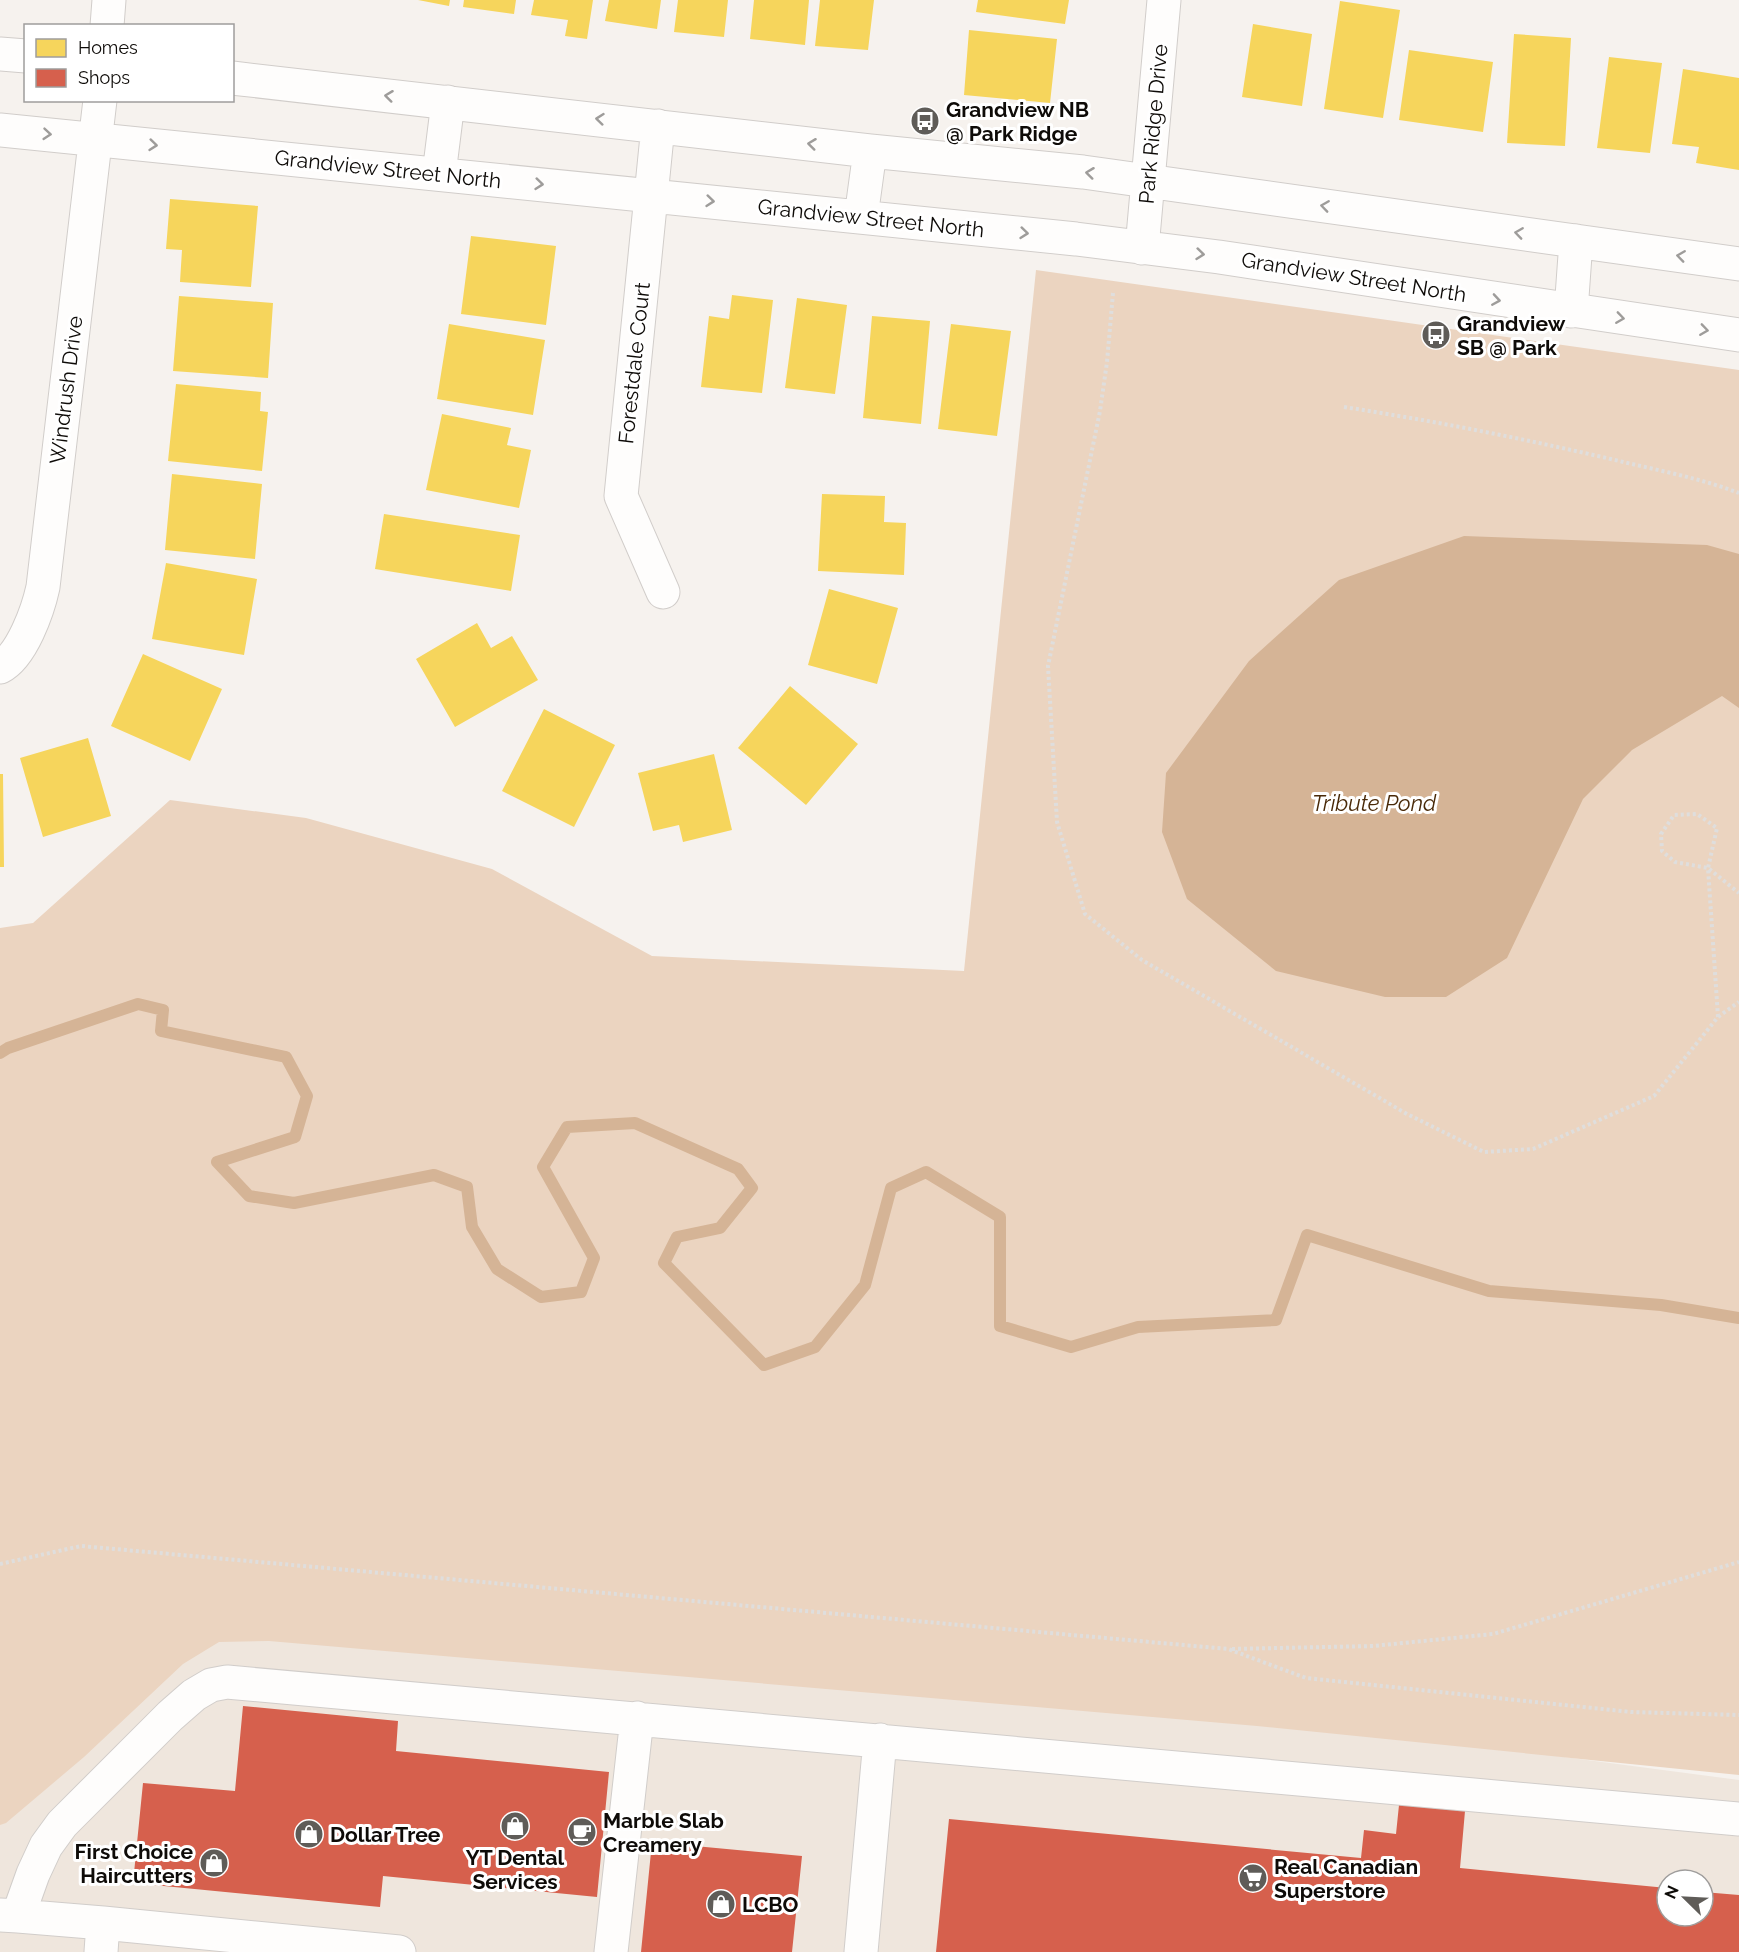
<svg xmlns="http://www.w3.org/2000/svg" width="1739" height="1952" viewBox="0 0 1739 1952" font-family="Raleway,sans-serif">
	<rect width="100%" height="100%" fill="#f6f2ee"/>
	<path fill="#efe6dd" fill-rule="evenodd" d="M216,1580L1739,1780V1952H0V1606ZM1667,1880H1703V1916H1667Z"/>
	<path fill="#ebd4c0" d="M1036,270L1739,370V1775L1257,1726L269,1641L219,1642L183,1664L84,1757L6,1823L0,1825V928L33,923L170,800L306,818L492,869L652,956L964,971Z"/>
	<path fill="#d5b496" d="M1464,536L1707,545L1739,554V708L1722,696L1632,750L1583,799L1507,958L1446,997H1385L1276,971L1187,899L1162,832L1166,773L1249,661L1339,580Z"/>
	<path fill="#f6d55c" d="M418,0H450L449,6Z
		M464,0H516L514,14L463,7Z
		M534,0H593L587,39L565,36L568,20L531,15Z
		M609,0H661L657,29L605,21Z
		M678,0H728L724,37L674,32Z
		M754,0H809L805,45L750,39Z
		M820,0H874L868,50L815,46Z
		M978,0H1069L1065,24L976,12Z
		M1340,1L1400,10L1383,118L1324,109Z
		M1253,24L1312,34L1302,106L1242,97Z
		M969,30L1057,39L1050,103L964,95Z
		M1514,34L1571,38L1565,146L1507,143Z
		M1409,50L1493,62L1483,132L1399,120Z
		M1609,57L1662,63L1650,153L1597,148Z
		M1683,69L1739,78V170L1696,163L1699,147L1672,144Z
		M170,199L258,206L251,287L180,282L182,250L166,249Z
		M471,236L556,246L546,325L461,314Z
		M732,295L773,300L762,393L701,387L709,316L729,319Z
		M179,296L273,303L268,378L173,371Z
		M797,298L847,305L835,394L785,388Z
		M872,316L930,321L921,424L863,418Z
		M449,324L545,340L533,415L437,399Z
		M951,324L1011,331L997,436L938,429Z
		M176,384L261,392L260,411L268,412L262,471L168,461Z
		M442,414L511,428L507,445L531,450L519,508L426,490Z
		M172,474L262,484L255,559L165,550Z
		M822,494L885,496L884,522L906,523L904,575L818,571Z
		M384,514L520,535L511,591L375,569Z
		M166,563L257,579L244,655L152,639Z
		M829,589L898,608L877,684L808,665Z
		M477,623L491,648L512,636L538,680L455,727L416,659Z
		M143,654L222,689L190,761L111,726Z
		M790,686L858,744L806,805L738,748Z
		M544,709L615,745L574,827L502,791Z
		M88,738L111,816L43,837L20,758Z
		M714,754L732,830L683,842L679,825L653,831L638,773Z
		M0,774H3L4,867H0Z"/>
	<path fill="#d6604d" d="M243,1706L398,1721L396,1751L609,1772L597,1897L383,1876L380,1907L133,1883L143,1783L235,1791Z
		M1399,1805L1465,1811L1460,1868L1667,1888V1916H1703V1892L1739,1895V1952H936L949,1819L1361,1858L1364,1830L1396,1834Z
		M652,1842L802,1856L792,1952H641Z"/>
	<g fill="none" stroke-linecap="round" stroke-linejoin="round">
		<path stroke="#d5b496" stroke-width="12" d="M0,1053L8,1048L138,1004L163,1010L161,1031L286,1057L307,1096L295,1137L217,1162L249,1196L294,1203L434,1175L467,1187L472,1227L497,1269L541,1297L581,1292L594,1258L543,1167L567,1127L635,1123L738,1169L752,1188L720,1228L677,1237L664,1263L764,1365L815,1347L865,1285L891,1188L926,1172L1000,1217V1326L1071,1347L1138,1327L1276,1320L1307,1235L1489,1291L1661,1305L1739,1318"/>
		<g stroke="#d1cdca" stroke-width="35">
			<path id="minor" d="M107,26L109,0
				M0,54L26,56
				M232,78L870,151L1083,172L1739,264
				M658,126L621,496L663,592
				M0,130L1076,239L1219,257L1739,335
				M439,174L448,102
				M861,217L870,151
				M1142,248L1164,0
				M1571,311L1576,241
				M0,667C22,656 38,610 43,587L100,100
				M0,1915L18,1916L33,1874L46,1846L62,1824L170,1716L194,1695L211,1685L227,1682L1739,1819
				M18,1916L103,1923
				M101,1952L103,1923L399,1952
				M611,1952L637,1718
				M861,1952L880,1740"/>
		</g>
		<path stroke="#dfdedd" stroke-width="4" stroke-dasharray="3 3" stroke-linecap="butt" d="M1113,293L1107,362L1100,411L1048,666L1057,822L1085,914L1142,960L1407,1114L1484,1152L1533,1149L1654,1096L1718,1017L1739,1002
			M1344,407C1435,421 1525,439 1615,460C1656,470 1700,478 1739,493
			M1718,1017L1708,868L1717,828L1697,814L1674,815L1661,834L1662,851L1675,862L1708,868L1739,893
			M0,1564L81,1546L1228,1649L1306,1678L1631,1712L1739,1715
			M1232,1649L1373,1646L1493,1634L1739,1562"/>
		<use href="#minor" stroke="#fefdfc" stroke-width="33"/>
	</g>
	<defs><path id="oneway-chevron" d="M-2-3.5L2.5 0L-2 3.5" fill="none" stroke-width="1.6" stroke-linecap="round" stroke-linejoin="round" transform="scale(1.5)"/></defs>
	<g stroke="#9e9c9a">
		<use href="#oneway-chevron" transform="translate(389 96) rotate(-173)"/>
		<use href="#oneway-chevron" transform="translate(600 119) rotate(-174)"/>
		<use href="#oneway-chevron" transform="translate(47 134) rotate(5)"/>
		<use href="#oneway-chevron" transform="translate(812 144) rotate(-173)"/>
		<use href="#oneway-chevron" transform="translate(153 145) rotate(6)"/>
		<use href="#oneway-chevron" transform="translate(1090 173) rotate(-173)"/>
		<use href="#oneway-chevron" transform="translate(539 184) rotate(6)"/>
		<use href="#oneway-chevron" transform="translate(710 201) rotate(6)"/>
		<use href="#oneway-chevron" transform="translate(1325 206) rotate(-172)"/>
		<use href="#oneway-chevron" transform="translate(1024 233) rotate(6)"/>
		<use href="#oneway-chevron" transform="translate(1519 233) rotate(-172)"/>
		<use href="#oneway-chevron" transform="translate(1200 254) rotate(6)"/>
		<use href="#oneway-chevron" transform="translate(1681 256) rotate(-172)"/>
		<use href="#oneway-chevron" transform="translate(1496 300) rotate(9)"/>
		<use href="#oneway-chevron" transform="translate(1620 318) rotate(8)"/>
		<use href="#oneway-chevron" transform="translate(1704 330) rotate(8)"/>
	</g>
	<defs>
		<g id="bus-disc" transform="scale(1.5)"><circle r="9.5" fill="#5f5c58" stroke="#fff"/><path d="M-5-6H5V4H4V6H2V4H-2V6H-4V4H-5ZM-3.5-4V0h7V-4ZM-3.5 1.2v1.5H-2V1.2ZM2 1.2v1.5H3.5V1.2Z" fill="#fff"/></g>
		<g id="shop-disc" transform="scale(1.5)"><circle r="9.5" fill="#5f5c58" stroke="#fff"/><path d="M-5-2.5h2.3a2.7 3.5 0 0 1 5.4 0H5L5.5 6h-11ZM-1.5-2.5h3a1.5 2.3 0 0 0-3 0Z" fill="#fff"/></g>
		<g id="cafe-disc" transform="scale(1.5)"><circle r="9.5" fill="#5f5c58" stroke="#fff"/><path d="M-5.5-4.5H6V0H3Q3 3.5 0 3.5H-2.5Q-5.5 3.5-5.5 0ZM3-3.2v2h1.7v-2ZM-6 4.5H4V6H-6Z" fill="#fff"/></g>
		<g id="supermarket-disc" transform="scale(1.5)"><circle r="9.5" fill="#5f5c58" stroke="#fff"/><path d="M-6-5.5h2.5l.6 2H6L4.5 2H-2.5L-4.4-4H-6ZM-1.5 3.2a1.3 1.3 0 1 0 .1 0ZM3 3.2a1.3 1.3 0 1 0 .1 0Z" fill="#fff"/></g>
	</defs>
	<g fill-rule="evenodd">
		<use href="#bus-disc" x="925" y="121"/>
		<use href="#bus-disc" x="1436" y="335"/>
		<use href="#shop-disc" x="515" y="1826"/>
		<use href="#cafe-disc" x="582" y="1832"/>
		<use href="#shop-disc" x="309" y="1834"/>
		<use href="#shop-disc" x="214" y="1863"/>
		<use href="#supermarket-disc" x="1253" y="1878"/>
		<use href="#shop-disc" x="721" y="1904"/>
	</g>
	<g text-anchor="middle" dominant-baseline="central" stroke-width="6" stroke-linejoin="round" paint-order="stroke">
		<g font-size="21" font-weight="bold" fill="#0e0b08" stroke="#fff" text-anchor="start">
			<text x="946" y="109">Grandview NB<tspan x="946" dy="24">@ Park Ridge</tspan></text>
			<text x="1457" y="323">Grandview<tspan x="1457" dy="24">SB @ Park</tspan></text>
			<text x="603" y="1820">Marble Slab<tspan x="603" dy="24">Creamery</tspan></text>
			<text x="330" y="1834">Dollar Tree</text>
			<text x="193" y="1851" text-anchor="end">First Choice<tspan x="193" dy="24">Haircutters</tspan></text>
			<text x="515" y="1857" text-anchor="middle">YT Dental<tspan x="515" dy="24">Services</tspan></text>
			<text x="1274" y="1866">Real Canadian<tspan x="1274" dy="24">Superstore</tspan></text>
			<text x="742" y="1904">LCBO</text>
		</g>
		<g font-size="21" fill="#0e0b08" stroke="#fff">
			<text transform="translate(1153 124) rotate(-85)">Park Ridge Drive</text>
			<text transform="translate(388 169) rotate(6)">Grandview Street North</text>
			<text transform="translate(871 218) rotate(6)">Grandview Street North</text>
			<text transform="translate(1354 277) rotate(9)">Grandview Street North</text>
			<text transform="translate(634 363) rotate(-84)">Forestdale Court</text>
			<text transform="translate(66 390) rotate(-83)">Windrush Drive</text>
		</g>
		<g font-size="22" font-style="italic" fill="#492908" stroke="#fff">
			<text x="1374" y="803">Tribute Pond</text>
		</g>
	</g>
	<rect x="24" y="24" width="210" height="78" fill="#ffffff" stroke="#9f9d9c" stroke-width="1.5"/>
	<rect x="36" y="39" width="30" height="18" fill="#f6d55c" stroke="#9f9d9c" stroke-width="1.5"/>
	<text x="78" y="54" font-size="18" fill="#0e0b08">Homes</text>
	<rect x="36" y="69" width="30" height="18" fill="#d6604d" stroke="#9f9d9c" stroke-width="1.5"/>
	<text x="78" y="84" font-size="18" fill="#0e0b08">Shops</text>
	<g transform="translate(1685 1898) rotate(294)"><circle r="28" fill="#ffffff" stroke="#9f9d9c" stroke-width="1.5"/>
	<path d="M0-4.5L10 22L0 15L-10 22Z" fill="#5f5c58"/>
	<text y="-9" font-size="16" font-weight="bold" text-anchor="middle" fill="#0e0b08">N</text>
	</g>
</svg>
